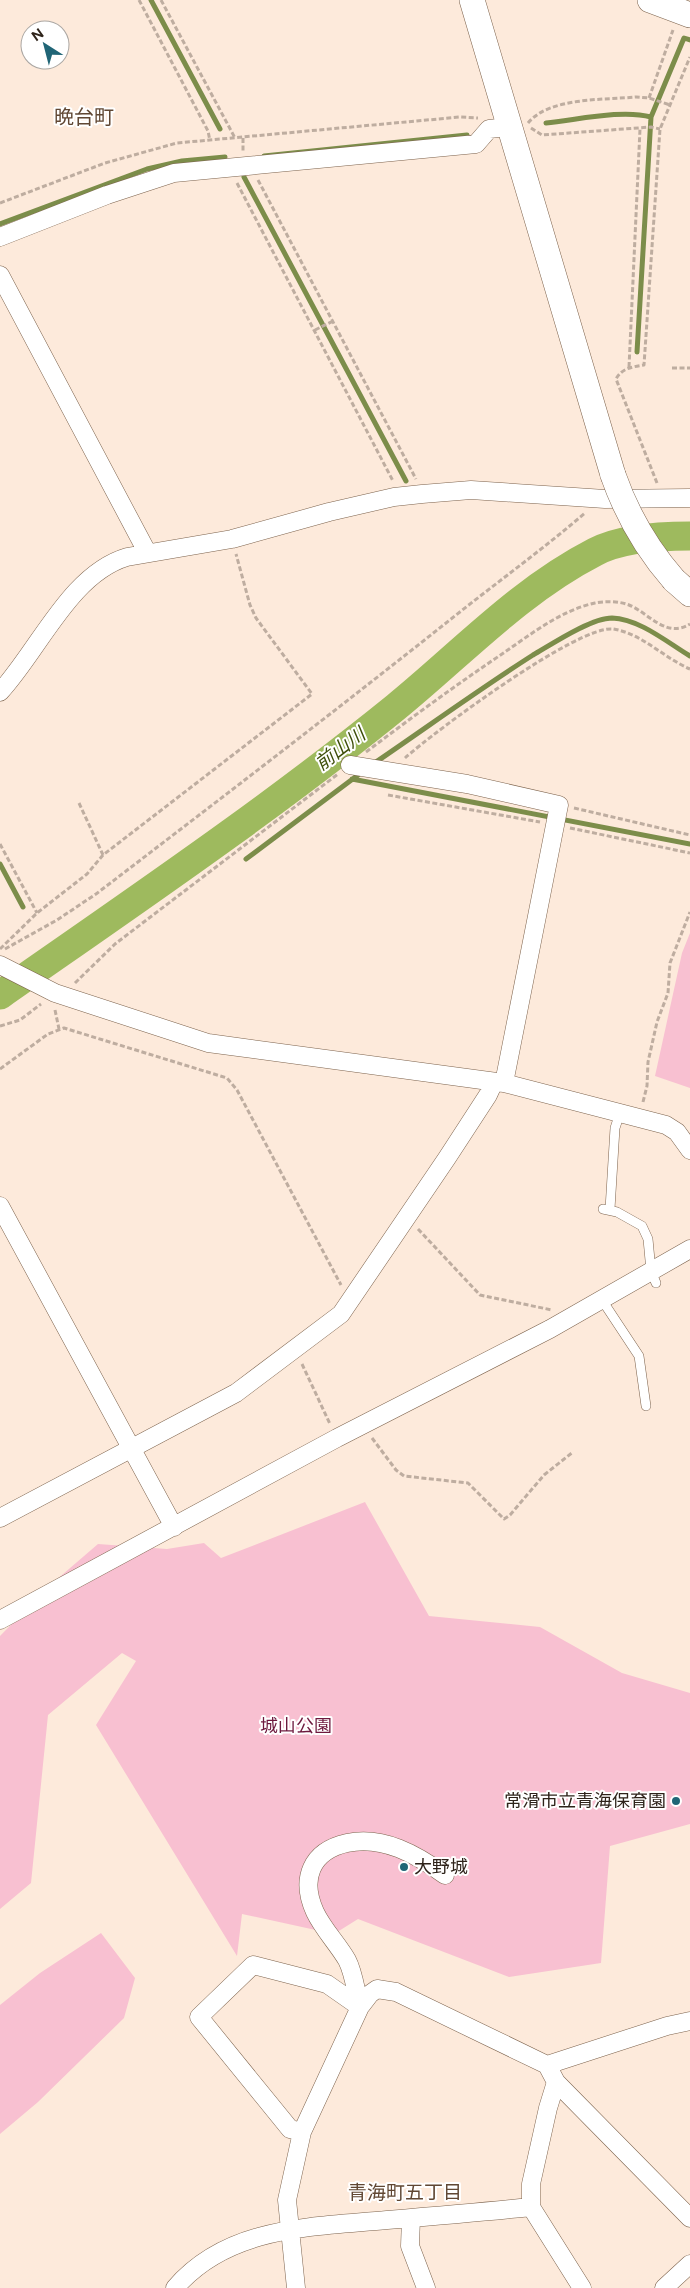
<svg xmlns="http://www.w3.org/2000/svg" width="690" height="2288" viewBox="0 0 690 2288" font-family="Figtree,'Noto Sans JP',sans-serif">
	<rect width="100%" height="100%" fill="#fdeadb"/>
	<path fill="#f8c0d1" d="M690,933V1088L655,1076L682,953Z
		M365,1502L429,1616L540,1627L622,1673L690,1693V1824L610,1846L601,1963L509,1977L358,1919L334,1934L242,1914L237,1956L96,1725L136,1661L122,1653L48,1715L31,1883L0,1909V1636L48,1587L98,1544L167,1549L204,1543L221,1558Z
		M101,1933L135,1978L124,2018L38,2102L0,2134V2005L40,1973Z"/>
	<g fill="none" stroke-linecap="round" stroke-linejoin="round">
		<path stroke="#7c8d4a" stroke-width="5" d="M151,0L220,129
			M546,123C577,120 622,109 651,117L684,38L690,40
			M264,156L467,135
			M244,177L406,481
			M0,224L147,169L182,161L225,157
			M637,352L651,117
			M373,764C426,728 478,690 533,655C552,644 591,618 612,618C640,619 668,643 690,656
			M352,779L690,844
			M246,859L362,772
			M0,864L23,907"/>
		<path stroke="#9eba5e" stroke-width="29" d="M0,995C133,902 269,810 396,707C461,654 519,591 595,552C621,538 661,536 690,536"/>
		<g stroke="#7d634d" stroke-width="10">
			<path id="lane" d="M603,1209L617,1212L642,1226L648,1239L651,1271L656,1283
				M610,1209L615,1128L620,1113
				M602,1300L639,1356L646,1406"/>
		</g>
		<g stroke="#7d634d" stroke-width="19">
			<path id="street" d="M0,237L107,195L174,173L476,144L489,129L508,127
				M0,275L147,552
				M0,692C39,650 70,574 127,557L232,539L329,512L394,497L422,494L471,490L605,499L690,498
				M350,765L467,784L559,805L504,1083
				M0,965L55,993L208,1043L504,1083L666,1125L677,1132L690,1150
				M0,1206L174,1527
				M0,1518L236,1393L341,1314L447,1158L488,1095L494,1082
				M0,1620L337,1438L550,1329L690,1249
				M360,2007C356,1993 354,1973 347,1960C337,1943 323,1929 315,1912C300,1879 311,1851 347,1843C383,1835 417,1855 445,1875
				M547,2065L667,2026L690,2021
				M556,2082L548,2108L531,2184V2207L582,2288
				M302,2132L290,2129L199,2017L253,1965L327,1984L360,2007
				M411,2218L410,2246L426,2288
				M175,2288C228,2226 312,2227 387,2220C435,2216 483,2212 531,2207
				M296,2288L287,2200L302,2132L360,2007L370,1994L377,1989L396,1992L547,2065L556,2082L690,2218
				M664,2288L690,2264"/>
		</g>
		<g stroke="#7d634d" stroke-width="26">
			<path id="secondary" d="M472,0L613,475
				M650,0L690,15
				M674,580L690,594"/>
		</g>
		<path stroke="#beada0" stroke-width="3" stroke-dasharray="5 2.5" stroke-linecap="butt" d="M139,0L208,131L210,141
			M161,0L235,138
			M649,98L673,30
			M528,123C549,97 605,100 636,97L649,98L670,105
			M531,128L542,135L651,127L660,129
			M243,138V151
			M258,180L416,479
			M237,183L393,481
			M0,203L105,163L177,143L460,117L478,118
			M315,330L333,321
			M629,367L640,129
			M672,368H690
			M657,483L616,379C622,368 632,367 644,365L660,129L690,57
			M366,752C411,718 456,685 502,654C530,635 561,610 595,603C605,601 619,601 629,605C649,613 666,639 690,624
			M405,758C435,731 578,625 613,629C641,633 664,658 690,669
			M388,795L540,822
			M79,803L103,855
			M574,808L690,835
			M570,828L690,853
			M0,844L37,913
			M0,949L37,913L87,874L103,855L312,694L256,618L250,605L236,554
			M5,949L57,920L96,894C215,803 334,712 451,619C496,583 542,550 585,513
			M75,983L115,944L338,774
			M55,1010L59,1029
			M0,1026L20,1020L41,1004
			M0,1069L48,1034L64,1028L227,1078L237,1090L341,1285
			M643,1102L647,1086L648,1062L657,1022L668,993L670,963L690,912
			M418,1229L480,1295L552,1310
			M302,1364L330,1424
			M372,1438L396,1470L404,1476L468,1483L504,1519L510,1515L544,1475L573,1452"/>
		<use href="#lane" stroke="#fff" stroke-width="9"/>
		<use href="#street" stroke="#fff" stroke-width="18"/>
		<use href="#secondary" stroke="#fff" stroke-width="25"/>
		<g stroke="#7d634d" stroke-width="26" stroke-linecap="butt">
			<path id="secondary-bridge" d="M613,475C627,515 646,548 674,580"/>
		</g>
		<use href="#secondary-bridge" stroke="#fff" stroke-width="25"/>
	</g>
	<g fill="#206576" stroke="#fff" stroke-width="2">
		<circle cx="676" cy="1801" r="5"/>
		<circle cx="404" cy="1867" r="5"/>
	</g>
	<g text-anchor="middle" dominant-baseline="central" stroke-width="4" stroke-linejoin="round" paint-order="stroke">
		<g font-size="18" fill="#6d193e" stroke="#fff">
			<text x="296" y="1726">城山公園</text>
		</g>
		<g font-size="18" fill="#2e231a" stroke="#fff" text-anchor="end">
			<text x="666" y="1801">常滑市立青海保育園</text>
			<text x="414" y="1867" text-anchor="start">大野城</text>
		</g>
		<g font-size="19" font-style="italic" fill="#3d4e09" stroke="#fff">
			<text transform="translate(340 749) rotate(-37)">前山川</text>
		</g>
		<g font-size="19" fill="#604733" stroke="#fff">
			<text x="405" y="2192">青海町五丁目</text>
		</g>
		<g font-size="20" fill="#604733" stroke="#fff">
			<text x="84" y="117">晩台町</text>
		</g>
	</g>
	<g transform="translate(45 45) rotate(324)"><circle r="24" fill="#ffffff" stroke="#aba7a3"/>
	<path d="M0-4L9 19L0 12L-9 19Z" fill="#206576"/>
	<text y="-8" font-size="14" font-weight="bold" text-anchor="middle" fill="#2e231a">N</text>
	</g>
</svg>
